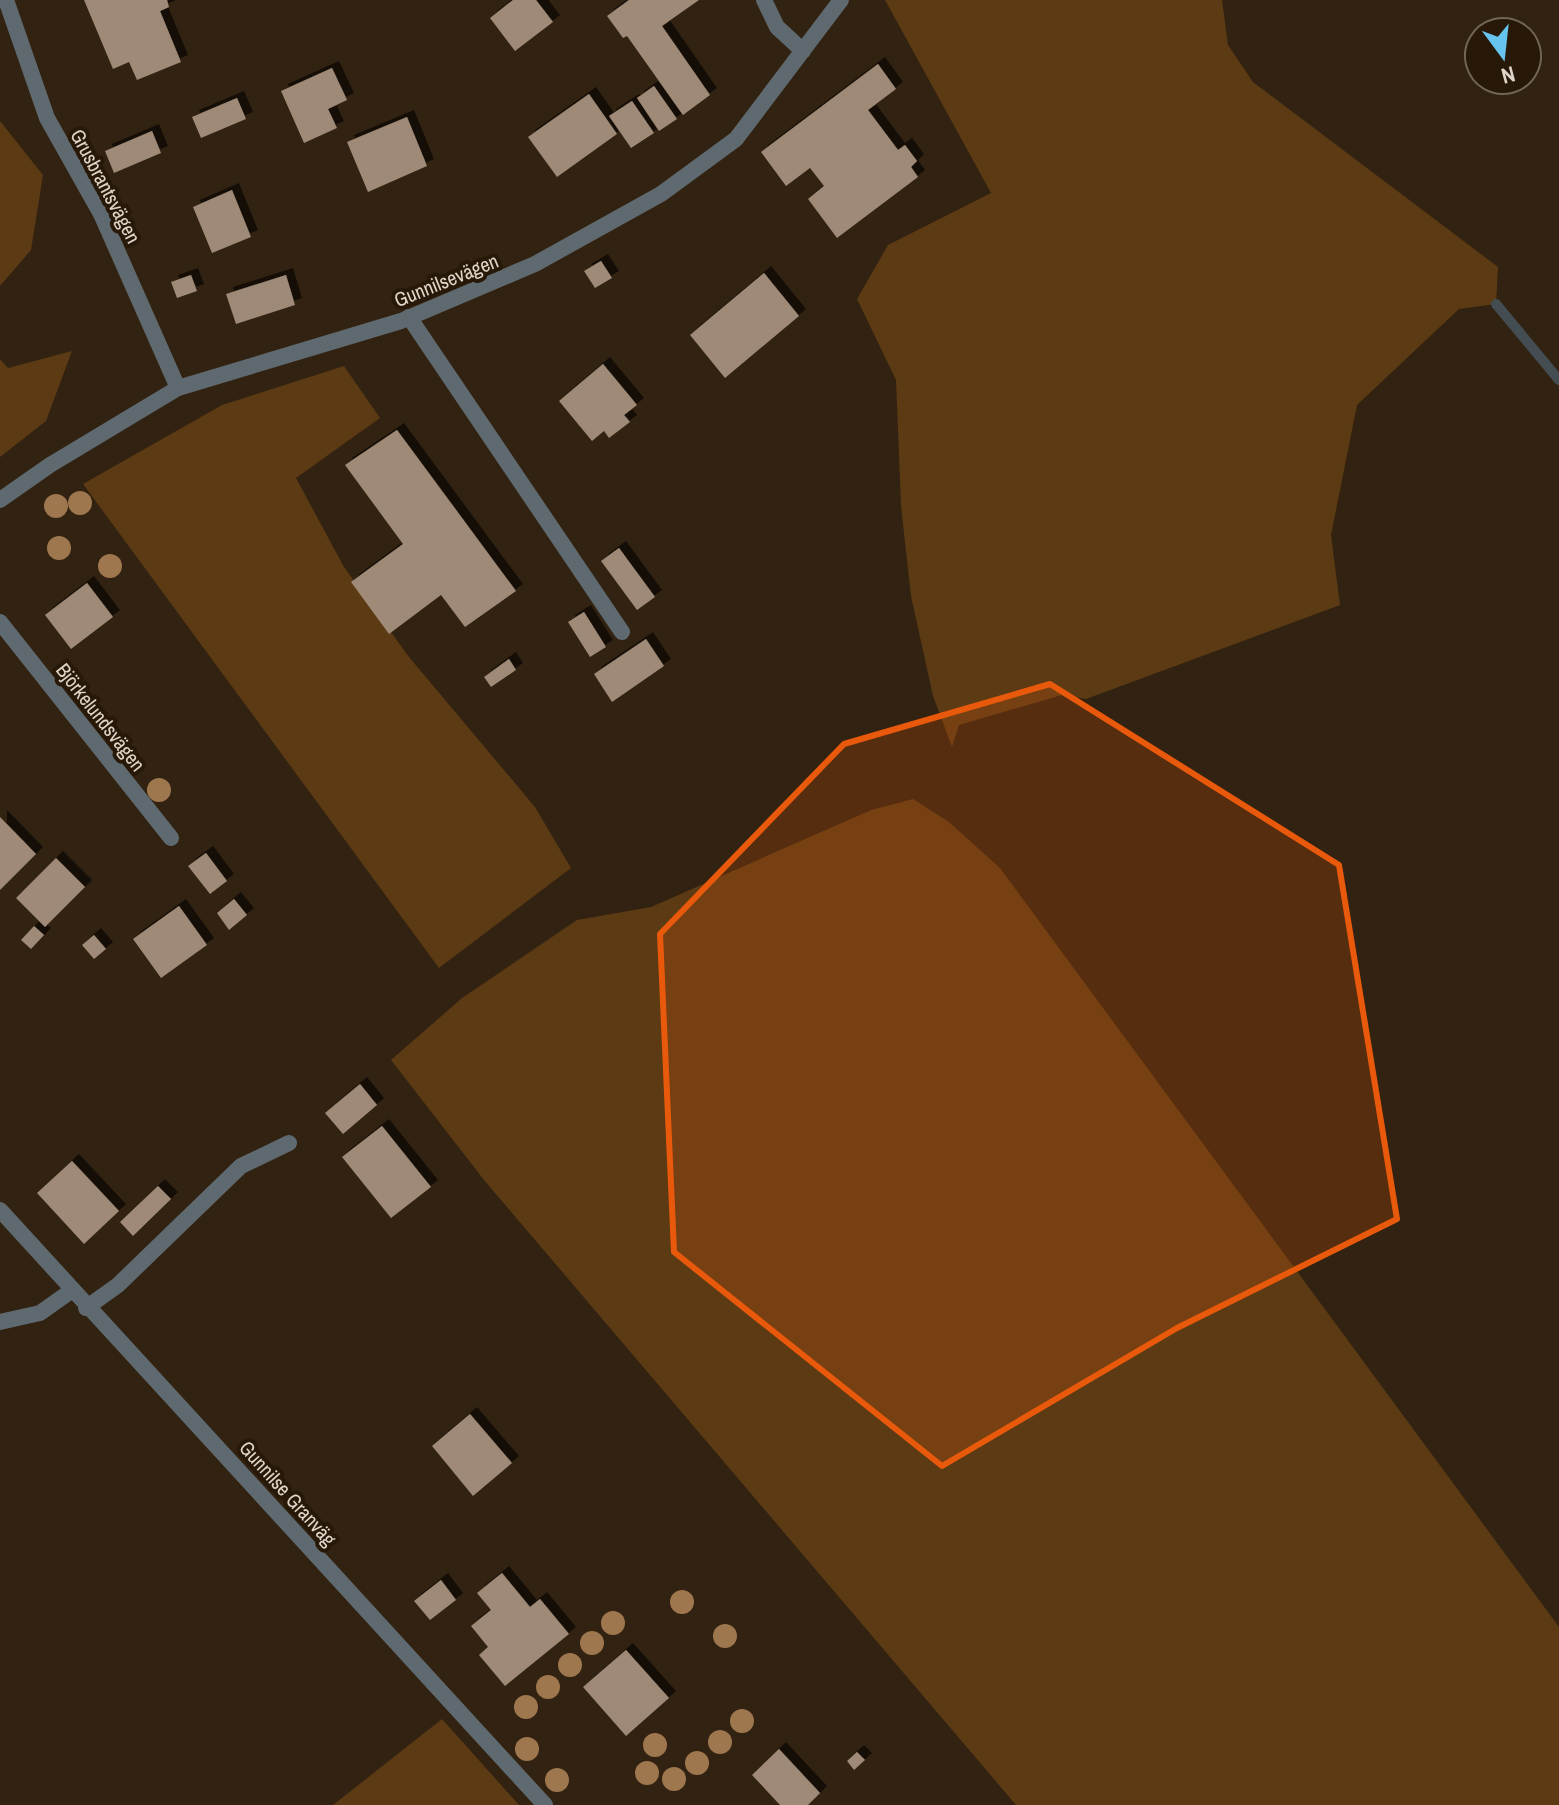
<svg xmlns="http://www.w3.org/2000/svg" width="1559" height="1805" viewBox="0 0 1559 1805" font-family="'Archivo Narrow',sans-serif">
	<defs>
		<filter id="shadow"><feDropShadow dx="7" dy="-7" stdDeviation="0" flood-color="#0009"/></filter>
	</defs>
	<rect width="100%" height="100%" fill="#322211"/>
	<path fill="#5b3a14" d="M885,0H1222L1228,45L1253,82L1498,267L1496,304L1459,309L1357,405L1331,535L1340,605L1086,699L1062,695L959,725L952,747L933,696L911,596L901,506L896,380L857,299L888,245L991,193Z
		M0,121L43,175L31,250L0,286Z
		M72,351L46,421L0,457V359L8,368Z
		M344,366L380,418L296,478L344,567L409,657L535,807L571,868L439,968L83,484L222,405Z
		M913,799L949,822L1000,868L1559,1627V1805H1016L484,1180L391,1060L462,998L577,920L651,907L871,810Z
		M442,1719L519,1805H333Z"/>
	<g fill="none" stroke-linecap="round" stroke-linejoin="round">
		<path stroke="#434d52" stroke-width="10" d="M1496,304L1559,380"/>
	</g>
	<path fill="#9e8a77" filter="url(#shadow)" d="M84,0H167L169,7L160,11L181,62L137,80L129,62L113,69Z
		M513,0H536L553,22L515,51L490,18Z
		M629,0H699L662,26L710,95L683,115L627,36L623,38L607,16Z
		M878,64L896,89L868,110L898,150L905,145L917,161L911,167L918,177L837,238L808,199L824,186L810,168L786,186L761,152Z
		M332,68L347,100L328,109L337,128L304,143L281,91Z
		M654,86L677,119L659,131L637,98Z
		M589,94L617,134L557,177L528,137Z
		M237,98L246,119L201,138L192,117Z
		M632,101L654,133L631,148L609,116Z
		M407,117L427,166L368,192L347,142Z
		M152,131L161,153L114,173L105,151Z
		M232,190L251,237L212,253L193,207Z
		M601,261L612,278L595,288L584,271Z
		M764,273L799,316L725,378L690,335Z
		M191,275L197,291L177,298L171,282Z
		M286,275L295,305L236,324L226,294Z
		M603,364L637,405L624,415L630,422L609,438L604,431L592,441L559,401Z
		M397,430L516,591L465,627L441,595L389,634L351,582L403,544L345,465Z
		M619,548L655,597L637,610L601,561Z
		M87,583L113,617L71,649L45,615Z
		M584,612L606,647L590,657L568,622Z
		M646,639L664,666L612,702L594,674Z
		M509,659L516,670L491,687L484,677Z
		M0,817L36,854L0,890Z
		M206,853L227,881L210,894L188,866Z
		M56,858L85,887L45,927L16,898Z
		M234,899L247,915L229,930L217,913Z
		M179,906L207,945L161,978L133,939Z
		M34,926L44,935L31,949L21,940Z
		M94,935L106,949L94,959L82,945Z
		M360,1084L377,1105L343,1134L325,1113Z
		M382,1126L431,1187L391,1218L342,1157Z
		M72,1161L119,1211L84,1244L37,1193Z
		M158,1186L171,1199L133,1236L120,1222Z
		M470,1414L512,1463L473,1496L432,1446Z
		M502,1573L530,1607L540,1599L569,1634L505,1686L479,1655L488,1647L471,1626L491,1610L477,1593Z
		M441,1580L456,1600L430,1620L414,1601Z
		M626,1650L669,1698L626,1736L583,1687Z
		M779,1749L820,1793L808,1805H780L752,1775Z
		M857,1752L865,1760L854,1770L847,1761Z"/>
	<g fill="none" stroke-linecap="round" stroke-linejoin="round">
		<path stroke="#5f6a70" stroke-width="16" d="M409,317L622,632
			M86,1308L118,1285L241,1166L289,1143"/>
		<path stroke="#5f6a70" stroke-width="16" d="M6,0L47,118L101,214L178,388
			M764,0L777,27L803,51
			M0,500L50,465L178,388L401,321L535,264L661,194L736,139L841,0
			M0,622L171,838
			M0,1210L545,1805
			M0,1322L40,1313L71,1291"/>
	</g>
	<g fill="#9f774f">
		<circle cx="80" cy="503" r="12"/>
		<circle cx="56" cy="506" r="12"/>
		<circle cx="59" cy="548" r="12"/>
		<circle cx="110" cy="566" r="12"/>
		<circle cx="159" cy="790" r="12"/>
		<circle cx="682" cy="1602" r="12"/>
		<circle cx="613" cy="1623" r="12"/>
		<circle cx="725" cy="1636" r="12"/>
		<circle cx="592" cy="1643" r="12"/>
		<circle cx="570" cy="1665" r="12"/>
		<circle cx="548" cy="1687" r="12"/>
		<circle cx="526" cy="1707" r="12"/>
		<circle cx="742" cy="1721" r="12"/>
		<circle cx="720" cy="1742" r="12"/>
		<circle cx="655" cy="1745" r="12"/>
		<circle cx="527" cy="1749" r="12"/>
		<circle cx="697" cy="1763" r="12"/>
		<circle cx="647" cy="1773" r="12"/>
		<circle cx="674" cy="1779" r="12"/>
		<circle cx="557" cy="1780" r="12"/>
	</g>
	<path fill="#e8590c" fill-opacity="0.2" stroke="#e8590c" stroke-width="6" stroke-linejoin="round" d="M1050,684L1339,865L1397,1219L1177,1328L942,1466L674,1252L660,934L844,744Z"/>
	<g text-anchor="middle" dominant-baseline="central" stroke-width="8" stroke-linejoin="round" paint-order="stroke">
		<g font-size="20" fill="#e0d5ca" stroke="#281808">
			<text transform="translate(106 186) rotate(62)">Grusbrantsvägen</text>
			<text transform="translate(446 280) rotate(-22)">Gunnilsevägen</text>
			<text transform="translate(101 717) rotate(52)">Björkelundsvägen</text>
			<text transform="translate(288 1493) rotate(48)">Gunnilse Granväg</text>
		</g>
	</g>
	<g transform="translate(1503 56) rotate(165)"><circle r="38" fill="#281808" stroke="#726456" stroke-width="2"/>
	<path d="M0-6L14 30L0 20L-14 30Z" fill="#67c4ef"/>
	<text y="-12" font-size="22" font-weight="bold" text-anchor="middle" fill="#e0d5ca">N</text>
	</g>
</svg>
